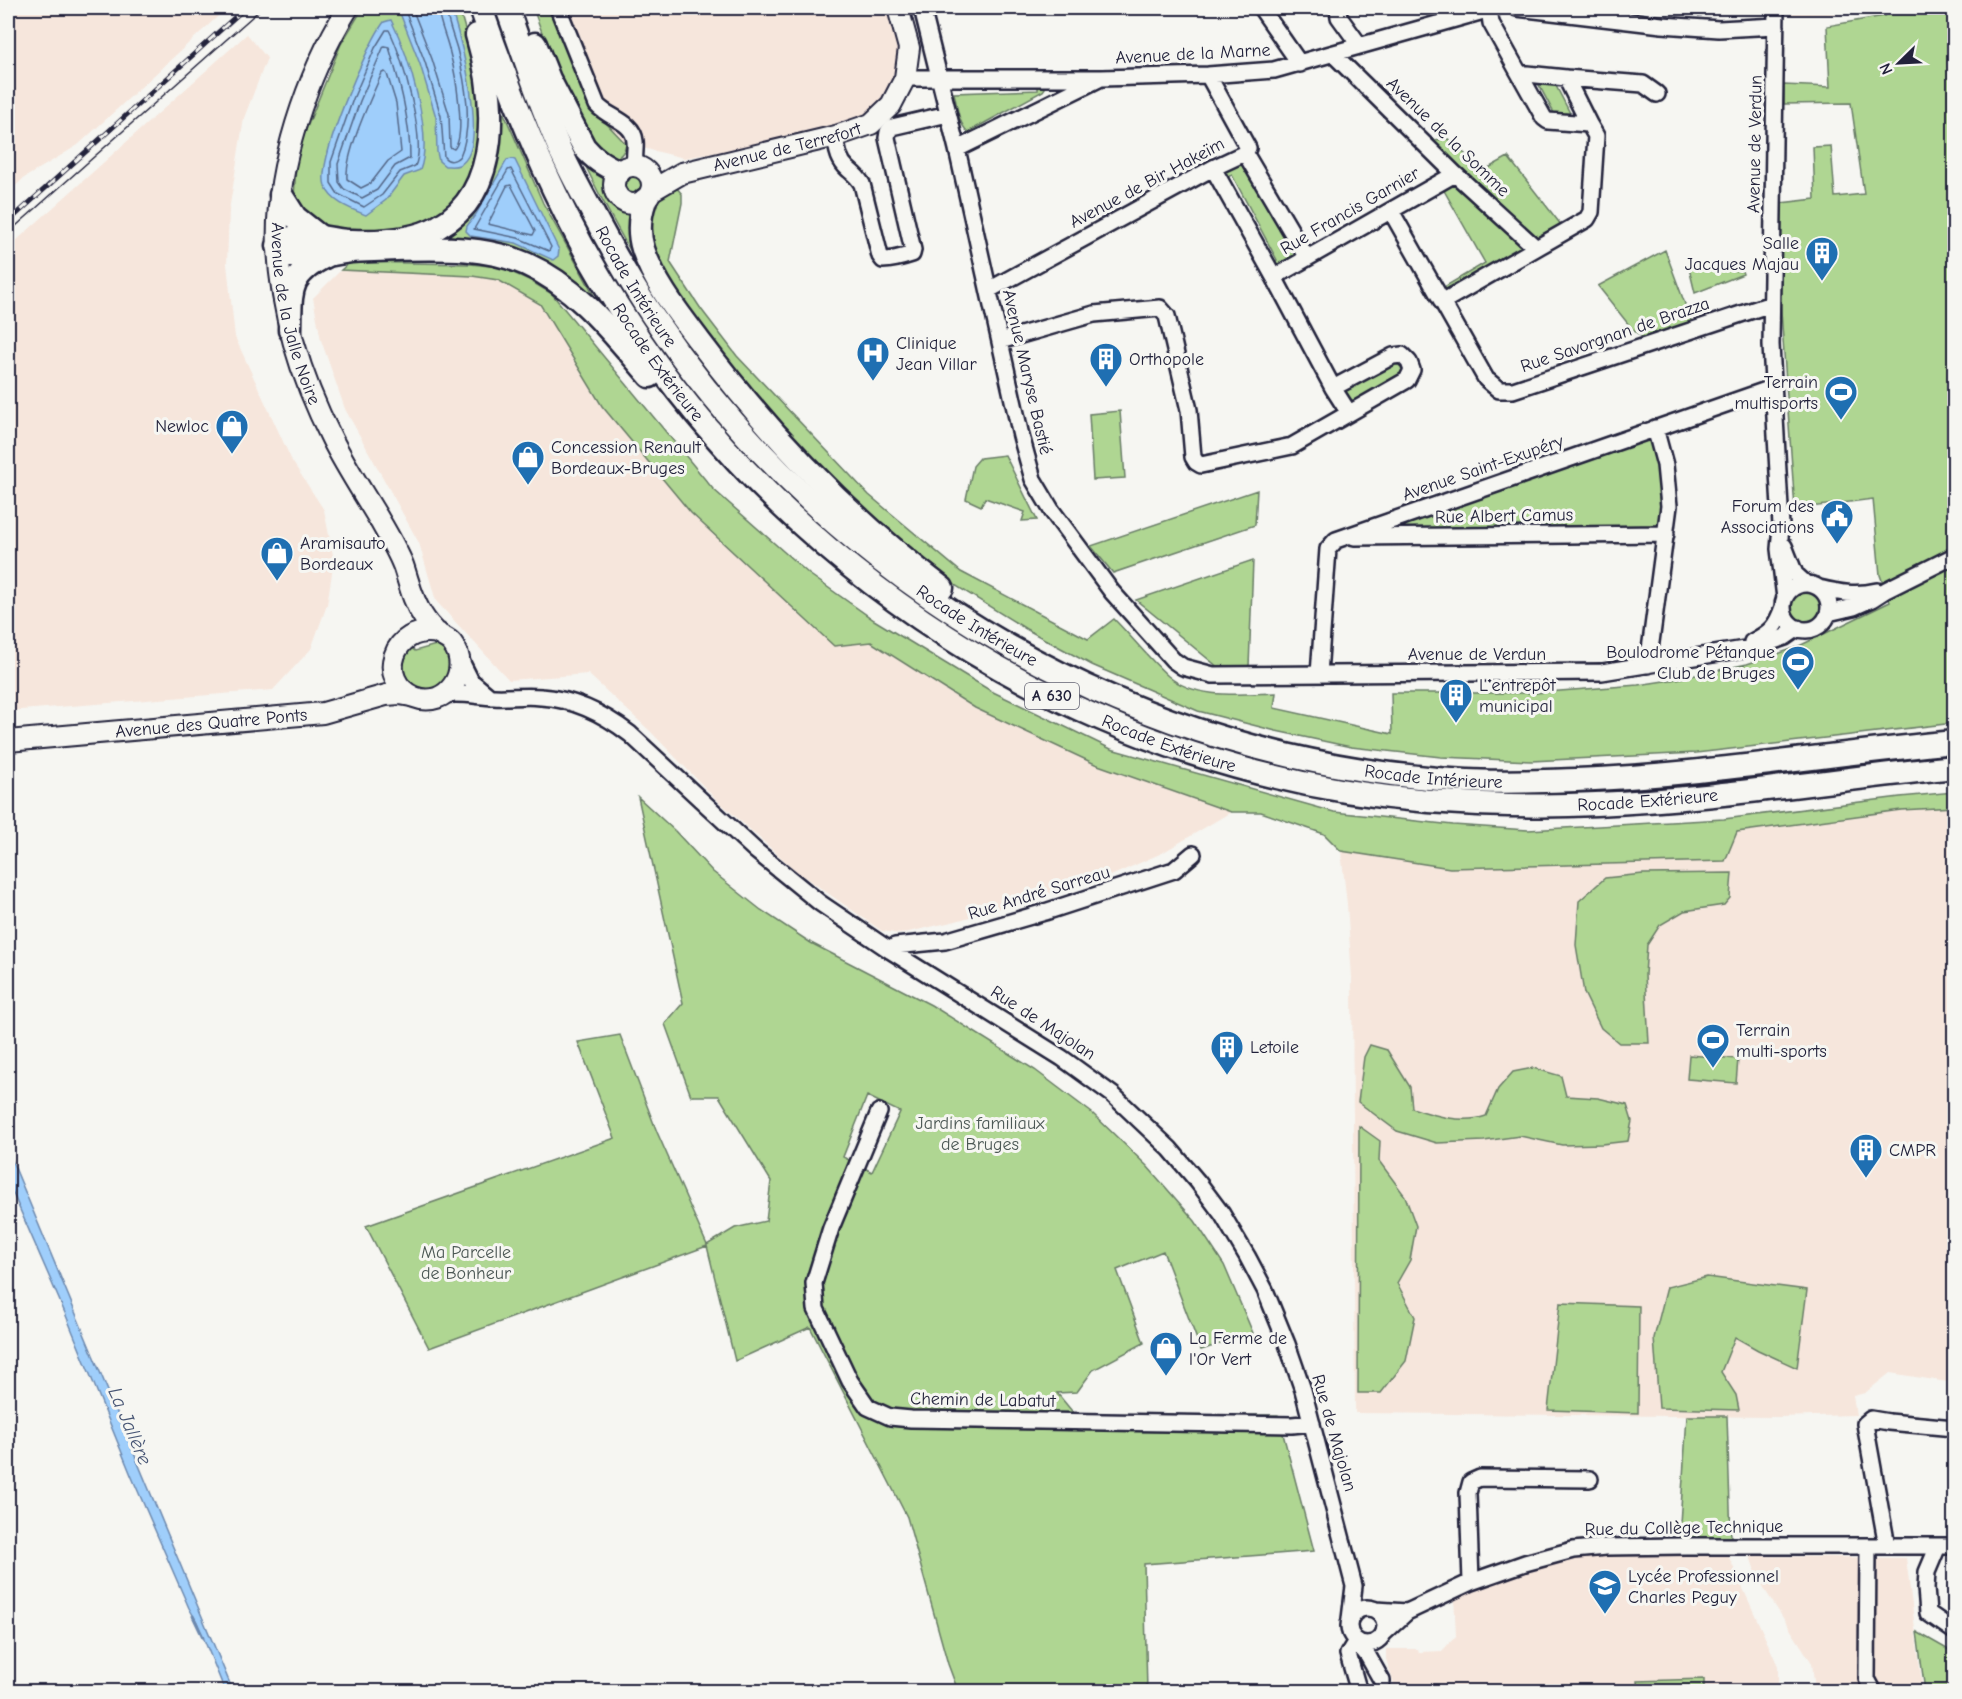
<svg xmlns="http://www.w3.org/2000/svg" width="1962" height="1699" viewBox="0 0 1962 1699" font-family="'Comic Neue',sans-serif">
	<rect width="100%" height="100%" fill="#f6f6f2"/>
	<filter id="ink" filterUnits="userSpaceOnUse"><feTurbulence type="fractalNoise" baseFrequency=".0167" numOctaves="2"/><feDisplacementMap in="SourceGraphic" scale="12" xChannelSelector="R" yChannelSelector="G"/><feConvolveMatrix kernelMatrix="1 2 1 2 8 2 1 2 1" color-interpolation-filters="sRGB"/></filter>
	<g filter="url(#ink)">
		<path fill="#f6e6dc" d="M8,8H227L78,145L24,178L8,193Z
			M550,8H886L891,17L896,40L898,60L893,76L883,98L870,111L841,127L772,143L684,158L626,144L588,104Z
			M1791,8H1892L1883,13L1791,15Z
			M247,34L267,58L244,118L229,211L227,264L235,337L292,461L324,510L334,560L327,605L311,649L273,690L8,711V248Z
			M341,270L472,276L498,280L540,304L602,406L691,513L834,646L871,642L975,708L1095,764L1231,812L1162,853L1113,875L956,921L900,934L882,931L796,871L715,798L650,731L588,674L509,680L436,601L419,543L345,409L321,340L313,298Z
			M1954,807V1383L1890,1373L1865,1393L1853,1396L1856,1415L1777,1417L1355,1413L1352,978L1347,904L1341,851L1450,868L1724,861L1737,832L1901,810Z
			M1648,1550L1728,1555L1778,1666V1691H1396L1386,1659V1649H1418L1419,1652L1442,1651L1456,1636L1454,1595L1520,1570L1589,1556Z
			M1750,1556L1906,1558L1923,1691H1815L1812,1663L1765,1590L1754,1568Z"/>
		<path fill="#afd692" stroke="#687c66" stroke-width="1.5" fill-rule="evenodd" d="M363,8H459L471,50L480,94V141L469,180L451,206L420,225L384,231L337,233L310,222L294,197L297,152L341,44Z
			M533,8H550L588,104L626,144C622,161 615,158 600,156L569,106Z
			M1897,8H1954V723L1696,753L1531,761L1441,757L1351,747L1276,731L1198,711L1092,665L1026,629L945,579L831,480L766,410L661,274L648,224L653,200L675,186L682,194V203L670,262L701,309L737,356L869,495L961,572L1088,639L1114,619C1132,637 1149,659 1168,676C1196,700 1242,694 1276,693L1274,708L1392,734L1391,693H1534L1638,685L1677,679L1747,664L1795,648L1890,602L1880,575L1873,499L1795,509L1780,297L1781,203L1815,199L1813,147L1831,146L1835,197L1864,194L1851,103L1784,104V85L1830,87L1827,26L1884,16Z
			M1538,83L1555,84L1572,117L1555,115Z
			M1038,84H1048L1043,91L968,132C958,123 957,105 954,93L1038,90Z
			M496,95L543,203L604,313L570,281L420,242L468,213Z
			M1449,139L1483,171L1508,157L1562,226L1538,238L1531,235L1431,140Z
			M593,162L609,171C606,196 608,207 633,214L646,277C624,241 604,205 586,167Z
			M1234,163L1246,165L1297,253L1296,257L1275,268L1271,264L1277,260L1232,175L1224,178L1222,172Z
			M624 185a10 10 0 1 1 20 0a10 10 0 1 1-20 0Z
			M1456,182L1525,246L1448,295L1444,287L1485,263L1442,187Z
			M1665,250L1692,323L1645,339L1633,330L1598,286Z
			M350,262L470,264L500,267L529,280L552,294L713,489L809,574L874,620L991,691L1111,749L1334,812L1453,825L1528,830L1724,819L1900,797L1954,792V807L1901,810L1737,832L1725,861L1450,868L1341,851L1324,834L1261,812H1231L1095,764L975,708L871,642L834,646L691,513L602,406L540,304L498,280L472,276L341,270Z
			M1689,268L1742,271L1743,274L1695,293Z
			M1396,361L1403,365L1406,373L1352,406L1345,401L1343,388Z
			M1120,411L1125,478L1093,480L1089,414Z
			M1649,437L1654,442L1664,506L1658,529L1394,531L1393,528Z
			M1005,455L1037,520L1022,521L1025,512L985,498L981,506L966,499L973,466L980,458Z
			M1257,490L1255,525L1113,573L1091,546Z
			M1253,560L1249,667H1218L1136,600Z
			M1788 607a18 18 0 1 1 36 0a18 18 0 1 1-36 0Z
			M436,645C455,657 452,666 445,684L428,692C402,682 397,673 410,647L415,651Z
			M638,797L675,831L713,872L761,910L811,943L931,1005L1035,1070L1092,1113L1147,1166L1195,1221L1224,1265L1253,1333L1201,1350L1163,1251L1117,1270L1144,1343L1093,1370L1077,1392L1057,1393L1076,1416L1278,1415L1314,1551L1144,1564L1147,1691H958L948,1664L907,1517L810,1327L735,1361L707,1246L429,1348L366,1226L615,1138L578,1042L620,1035L657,1132L707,1245L735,1228L766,1221L771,1181L719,1096H691L665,1024L683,1003ZM867,1096L900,1112L872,1172L843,1157Z
			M1732,873L1730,898L1724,905L1684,911L1660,925L1647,945L1645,975L1649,1043H1619L1601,1028L1584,993L1576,945L1579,901L1605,878L1643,874Z
			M1370,1045L1387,1050L1410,1087L1412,1108C1436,1116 1462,1124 1486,1116L1498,1089L1513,1072L1533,1068L1561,1076L1566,1096L1598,1098L1627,1105L1632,1121L1628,1141L1602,1144L1562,1145L1520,1136L1484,1141L1437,1143L1397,1131L1358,1102L1364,1057Z
			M1689,1055L1738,1059L1736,1083L1687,1079Z
			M1359,1126L1380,1141L1379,1161L1405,1196L1416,1226L1410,1260L1397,1283L1415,1317L1406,1361L1381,1393H1358Z
			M1707,1277L1807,1290L1797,1368L1758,1350L1735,1337L1721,1372L1736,1395L1739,1410L1659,1408L1654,1338L1667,1287Z
			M1560,1303L1639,1306L1638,1413L1548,1410Z
			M1687,1416H1727L1731,1538L1679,1539Z
			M1917,1632L1954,1653V1691H1925Z
			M1704,1679V1691H1639L1638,1681Z"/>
		<path fill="#9fcefb" stroke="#6d89ae" stroke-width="1.5" d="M398,8H451C459,34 492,150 459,165C455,167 449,166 445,166L439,161L437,152L436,117L420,64Z
			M391,20C408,53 434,135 420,170L404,176L386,200L366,215C351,209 331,202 325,186C316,161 367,44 384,22Z
			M512,159L515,160L559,250L558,256L553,260L516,243L471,236L466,231L467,226L476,214L507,160Z
			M8,1151L233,1691H225L197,1622L189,1608L131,1475L65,1313L8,1182Z"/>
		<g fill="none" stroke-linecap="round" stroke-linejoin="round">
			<path stroke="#546788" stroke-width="1.5" d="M404,8L425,62L441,116L444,157C449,163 455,161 460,156C474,124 465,81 457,49C453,35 447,21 446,8
				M412,8L432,59L449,114L450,147L454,149C467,135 455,72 450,53C447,38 439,23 438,8
				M386,30H389C402,54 427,142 415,166L400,172L382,195L364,207L338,194L331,183V162L353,99L375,48Z
				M384,46L389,47C400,84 410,119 410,158L395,166L377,190L362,198L344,189L339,182L338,164L360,101Z
				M385,72L387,74L396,103L401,152L388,161L371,183L361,188L347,179C345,153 371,98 382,73Z
				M511,169L551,247L549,251L518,238L474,229L508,170Z
				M511,185L535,231L533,235L488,224L507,186Z"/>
			<path stroke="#6d89ae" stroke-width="3" d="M193,1616L203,1637"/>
			<g stroke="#22223b" stroke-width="20">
				<path id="minor" d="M558,8L597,105C608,118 633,121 635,141C636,150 633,157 636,166
					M922,8L957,149L1021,436L1033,479L1052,511L1112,592L1173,660L1183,667L1213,675L1602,672L1757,647L1785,637L1798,628
					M1261,8L1300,64
					M1338,8L1339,17L1360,46
					M1489,8L1491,23L1520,75
					M1517,8L1662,25L1719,29L1776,26
					M1776,8L1771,345L1781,526L1779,549L1785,598
					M1333,54L1455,174L1536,248
					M1527,74L1566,78L1589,124L1548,121L1544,118L1520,75Z
					M905,78H1102L1208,75L1274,70L1494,8
					M1566,78L1643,84L1657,94
					M836,136C836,148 839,161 848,169C854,174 858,177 862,184L880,256L883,260C892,260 903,257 912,254L913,250L887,138L888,132L892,127L948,114
					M957,149L1099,79
					M1245,153L1307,258
					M1213,168L1274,277
					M1391,211L1486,379L1499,390H1513L1771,304
					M989,290L1213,168L1245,153L1248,148L1208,75
					M1442,302L1587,219L1591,212L1596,136L1589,124
					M1000,341L1094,314L1160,308L1167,316L1189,410L1193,457L1196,462L1201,465L1292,446L1407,380L1412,370L1409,362L1402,355L1393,356L1333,388
					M1349,413L1333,388L1274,277L1455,174
					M1354,537L1666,534
					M1784,546L1795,574L1806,584
					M1783 607a23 23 0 1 1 46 0a23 23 0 1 1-46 0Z
					M1819,588C1839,593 1856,596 1877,591
					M1828,613L1854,607L1872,599L1886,590L1954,556
					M1752,642C1771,632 1776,627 1783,607
					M460,659L471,681L490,697
					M1648,665L1669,506L1665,465L1655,428
					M1319,674L1328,549L1336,540L1772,388
					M443,695C460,692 476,696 494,697C509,698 525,695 541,697C574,699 604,714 630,734L756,851L820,903L891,951L1062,1058L1113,1095L1170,1149L1198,1182L1222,1214L1247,1256L1265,1290L1287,1344L1303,1390L1354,1586L1350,1619
					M891,951L895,946L945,941L1045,912L1174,870L1193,854
					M879,1112L831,1228L814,1283L816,1309L850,1381L868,1407L890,1417L911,1419L1292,1425L1312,1423
					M1868,1546L1867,1679L1874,1692
					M1887,1546L1865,1424L1871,1419L1889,1422L1954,1428
					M1938,1546L1927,1572L1926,1588L1928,1613L1954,1631
					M1471,1582L1468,1493L1471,1482L1480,1478L1590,1479
					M1349 1626a18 18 0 1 1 36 0a18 18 0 1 1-36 0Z
					M1376,1610L1407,1612L1383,1634
					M1407,1612L1471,1582L1525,1563L1573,1550L1606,1547L1686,1546H1954
					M1359,1692L1348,1654L1356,1641L1368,1656L1382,1681"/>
			</g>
			<g stroke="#22223b" stroke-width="24">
				<g id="major">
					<path id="s1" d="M348,8C307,74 274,170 278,248C281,315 302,380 332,439C346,467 364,494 380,521C388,535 397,550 403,565C409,582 412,600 423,616C426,621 432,628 437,633C442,637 448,638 452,643C473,670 447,710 414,697C376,681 392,624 438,633"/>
					<circle cx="633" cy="185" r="19"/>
					<path id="s2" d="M651,191L682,173L836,136L871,124L891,105L905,78L909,48L898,8"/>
					<path id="s3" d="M8,741L323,713L386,695L400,694L411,696"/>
				</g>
			</g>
			<g stroke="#22223b" stroke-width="27">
				<g id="highway">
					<path id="s4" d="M481,8C518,116 562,221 625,317C801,589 1105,776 1429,801C1484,805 1540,807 1596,804C1716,799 1835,779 1954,767"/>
					<path id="s5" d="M507,8C524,56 540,105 561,152C570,171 580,190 590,208C610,246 630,283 654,318C837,590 1139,763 1467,781C1503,783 1540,781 1576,780C1703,775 1828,754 1954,742"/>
					<path d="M477,35C495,96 504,191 438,227C413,241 380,242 352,241C326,241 300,226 278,246C284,251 288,256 297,257C315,259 333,253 351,251C366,250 381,250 396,249C441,248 485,246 526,264C578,287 614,335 650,376"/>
					<path d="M535,44L549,79L584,147C594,159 604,165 619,172"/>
					<path d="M281,195L295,217L319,236"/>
					<path d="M645,200C639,217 638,233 643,249C654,283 679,314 700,342C769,434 851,519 942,588"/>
					<path d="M290,330C291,291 287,275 326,256"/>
				</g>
			</g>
			<use href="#minor" stroke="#f6f6f2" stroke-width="15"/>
			<use href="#major" stroke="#f6f6f2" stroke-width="20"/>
			<use href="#highway" stroke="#f6f6f2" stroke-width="22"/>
			<path stroke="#22223b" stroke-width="1.5" d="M8,233L262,8"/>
			<g stroke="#22223b" stroke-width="5">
				<path id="rail" d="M8,222L245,8"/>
			</g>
			<use href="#rail" stroke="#f6f6f2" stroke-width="3" stroke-dasharray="9" stroke-linecap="butt"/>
		</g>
	</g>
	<defs>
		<g id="building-pin" transform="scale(1.725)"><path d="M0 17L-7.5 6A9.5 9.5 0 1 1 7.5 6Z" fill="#1f6fb2" stroke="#f6f6f2"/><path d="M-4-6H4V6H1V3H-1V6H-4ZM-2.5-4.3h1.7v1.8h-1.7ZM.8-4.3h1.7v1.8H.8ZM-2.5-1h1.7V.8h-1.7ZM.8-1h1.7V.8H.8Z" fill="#fff"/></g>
		<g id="hospital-pin" transform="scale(1.725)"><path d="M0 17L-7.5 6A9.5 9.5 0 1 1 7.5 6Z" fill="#1f6fb2" stroke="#f6f6f2"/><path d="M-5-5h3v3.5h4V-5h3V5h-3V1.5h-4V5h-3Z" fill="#fff"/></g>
		<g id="stadium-pin" transform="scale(1.725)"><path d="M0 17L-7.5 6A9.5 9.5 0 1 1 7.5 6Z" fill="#1f6fb2" stroke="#f6f6f2"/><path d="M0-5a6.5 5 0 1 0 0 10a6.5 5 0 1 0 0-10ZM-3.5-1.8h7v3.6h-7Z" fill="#fff"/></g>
		<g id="shop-pin" transform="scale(1.725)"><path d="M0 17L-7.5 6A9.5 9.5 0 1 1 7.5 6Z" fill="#1f6fb2" stroke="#f6f6f2"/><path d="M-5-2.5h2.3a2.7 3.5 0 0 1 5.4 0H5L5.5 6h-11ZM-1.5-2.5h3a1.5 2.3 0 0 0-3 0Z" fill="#fff"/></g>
		<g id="civic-pin" transform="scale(1.725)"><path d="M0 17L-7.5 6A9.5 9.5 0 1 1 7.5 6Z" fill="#1f6fb2" stroke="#f6f6f2"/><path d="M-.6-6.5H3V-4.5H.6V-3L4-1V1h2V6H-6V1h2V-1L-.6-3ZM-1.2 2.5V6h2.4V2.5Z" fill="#fff"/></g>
		<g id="school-pin" transform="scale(1.725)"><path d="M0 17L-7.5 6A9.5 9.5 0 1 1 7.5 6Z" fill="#1f6fb2" stroke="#f6f6f2"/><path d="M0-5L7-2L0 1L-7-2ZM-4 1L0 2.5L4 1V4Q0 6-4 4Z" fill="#fff"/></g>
	</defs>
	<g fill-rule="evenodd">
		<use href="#building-pin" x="1822" y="253"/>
		<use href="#hospital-pin" x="873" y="353"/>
		<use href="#building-pin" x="1106" y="359"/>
		<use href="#stadium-pin" x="1841" y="392"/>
		<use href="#shop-pin" x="232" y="426"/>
		<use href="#shop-pin" x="528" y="457"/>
		<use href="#civic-pin" x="1837" y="516"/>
		<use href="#shop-pin" x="277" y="553"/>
		<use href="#stadium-pin" x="1798" y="662"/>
		<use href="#building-pin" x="1456" y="695"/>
		<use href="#stadium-pin" x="1713" y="1040"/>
		<use href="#building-pin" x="1227" y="1047"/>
		<use href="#building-pin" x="1866" y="1150"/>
		<use href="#shop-pin" x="1166" y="1348"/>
		<use href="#school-pin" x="1605" y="1586"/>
	</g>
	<g text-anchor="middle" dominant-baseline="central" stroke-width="6" stroke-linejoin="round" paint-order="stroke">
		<rect fill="#f6f6f2" stroke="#626272" stroke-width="1.5" x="1025" y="683" width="54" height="26" rx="4.5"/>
		<g font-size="16" font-weight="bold" fill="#22223b">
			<text x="1052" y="696">A 630</text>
		</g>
		<g font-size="18" fill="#22223b" stroke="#f6f6f2">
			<text transform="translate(1193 54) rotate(-3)">Avenue de la Marne</text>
			<text transform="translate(1448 137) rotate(44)">Avenue de la Somme</text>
			<text transform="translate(1755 144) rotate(-89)">Avenue de Verdun</text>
			<text stroke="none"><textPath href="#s2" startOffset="144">Avenue de Terrefort</textPath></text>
			<text transform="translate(1147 183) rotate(-28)">Avenue de Bir Hakeïm</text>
			<text transform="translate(1350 211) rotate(-30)">Rue Francis Garnier</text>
			<text stroke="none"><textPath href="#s5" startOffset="308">Rocade Intérieure</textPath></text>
			<text stroke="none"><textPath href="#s1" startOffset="321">Avenue de la Jalle Noire</textPath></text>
			<text transform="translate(1615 335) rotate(-19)">Rue Savorgnan de Brazza</text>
			<text stroke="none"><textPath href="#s4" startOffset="398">Rocade Extérieure</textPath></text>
			<text transform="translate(1027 372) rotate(77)">Avenue Maryse Bastié</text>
			<text transform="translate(1483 468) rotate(-19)">Avenue Saint-Exupéry</text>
			<text transform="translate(1504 516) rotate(-1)">Rue Albert Camus</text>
			<text stroke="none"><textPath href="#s5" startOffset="794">Rocade Intérieure</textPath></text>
			<text x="1477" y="654">Avenue de Verdun</text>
			<text stroke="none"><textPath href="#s3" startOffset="204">Avenue des Quatre Ponts</textPath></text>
			<text stroke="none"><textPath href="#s4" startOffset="1046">Rocade Extérieure</textPath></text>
			<text stroke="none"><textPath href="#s5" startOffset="1280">Rocade Intérieure</textPath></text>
			<text stroke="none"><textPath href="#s4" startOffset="1532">Rocade Extérieure</textPath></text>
			<text transform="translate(1039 893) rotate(-17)">Rue André Sarreau</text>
			<text transform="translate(1043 1023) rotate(33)">Rue de Majolan</text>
			<text transform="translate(983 1400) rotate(1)">Chemin de Labatut</text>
			<text transform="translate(1334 1433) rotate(74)">Rue de Majolan</text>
			<text transform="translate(1684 1528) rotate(-1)">Rue du Collège Technique</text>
		</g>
		<g font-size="18" fill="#22223b" stroke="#f6f6f2" text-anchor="start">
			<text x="1799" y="243" text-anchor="end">Salle<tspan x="1799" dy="21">Jacques Majau</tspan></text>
			<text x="896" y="343">Clinique<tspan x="896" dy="21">Jean Villar</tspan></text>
			<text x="1129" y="359">Orthopole</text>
			<text x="1818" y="382" text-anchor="end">Terrain<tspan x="1818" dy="21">multisports</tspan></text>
			<text x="209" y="426" text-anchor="end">Newloc</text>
			<text x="551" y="447">Concession Renault<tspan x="551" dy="21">Bordeaux-Bruges</tspan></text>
			<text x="1814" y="506" text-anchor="end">Forum des<tspan x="1814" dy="21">Associations</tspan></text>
			<text x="300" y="543">Aramisauto<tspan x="300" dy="21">Bordeaux</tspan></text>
			<text x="1775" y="652" text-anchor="end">Boulodrome Pétanque<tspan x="1775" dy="21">Club de Bruges</tspan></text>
			<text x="1479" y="685">L'entrepôt<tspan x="1479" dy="21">municipal</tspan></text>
			<text x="1736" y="1030">Terrain<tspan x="1736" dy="21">multi-sports</tspan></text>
			<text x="1250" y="1047">Letoile</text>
			<text x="1889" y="1150">CMPR</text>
			<text x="1189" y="1338">La Ferme de<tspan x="1189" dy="21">l'Or Vert</tspan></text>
			<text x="1628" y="1576">Lycée Professionnel<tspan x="1628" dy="21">Charles Peguy</tspan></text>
		</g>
		<g font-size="18" fill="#4c5855" stroke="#f6f6f2">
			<text x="980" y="1123">Jardins familiaux<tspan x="980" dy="21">de Bruges</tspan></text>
			<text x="466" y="1252">Ma Parcelle<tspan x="466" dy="21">de Bonheur</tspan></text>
		</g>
		<g font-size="20" font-style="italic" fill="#485675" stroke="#f6f6f2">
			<text transform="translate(130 1426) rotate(67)">La Jallère</text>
		</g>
	</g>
	<rect width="1962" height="1699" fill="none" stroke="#f6f6f2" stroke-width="30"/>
	<rect x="15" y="15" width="1932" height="1669" fill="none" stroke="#22223b" stroke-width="2" filter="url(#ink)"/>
	<g transform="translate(1899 63) rotate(246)" stroke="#f6f6f2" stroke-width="4.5" paint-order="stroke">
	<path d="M0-4.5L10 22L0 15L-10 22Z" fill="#22223b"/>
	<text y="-9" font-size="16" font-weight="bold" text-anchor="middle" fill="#22223b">N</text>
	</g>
</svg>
